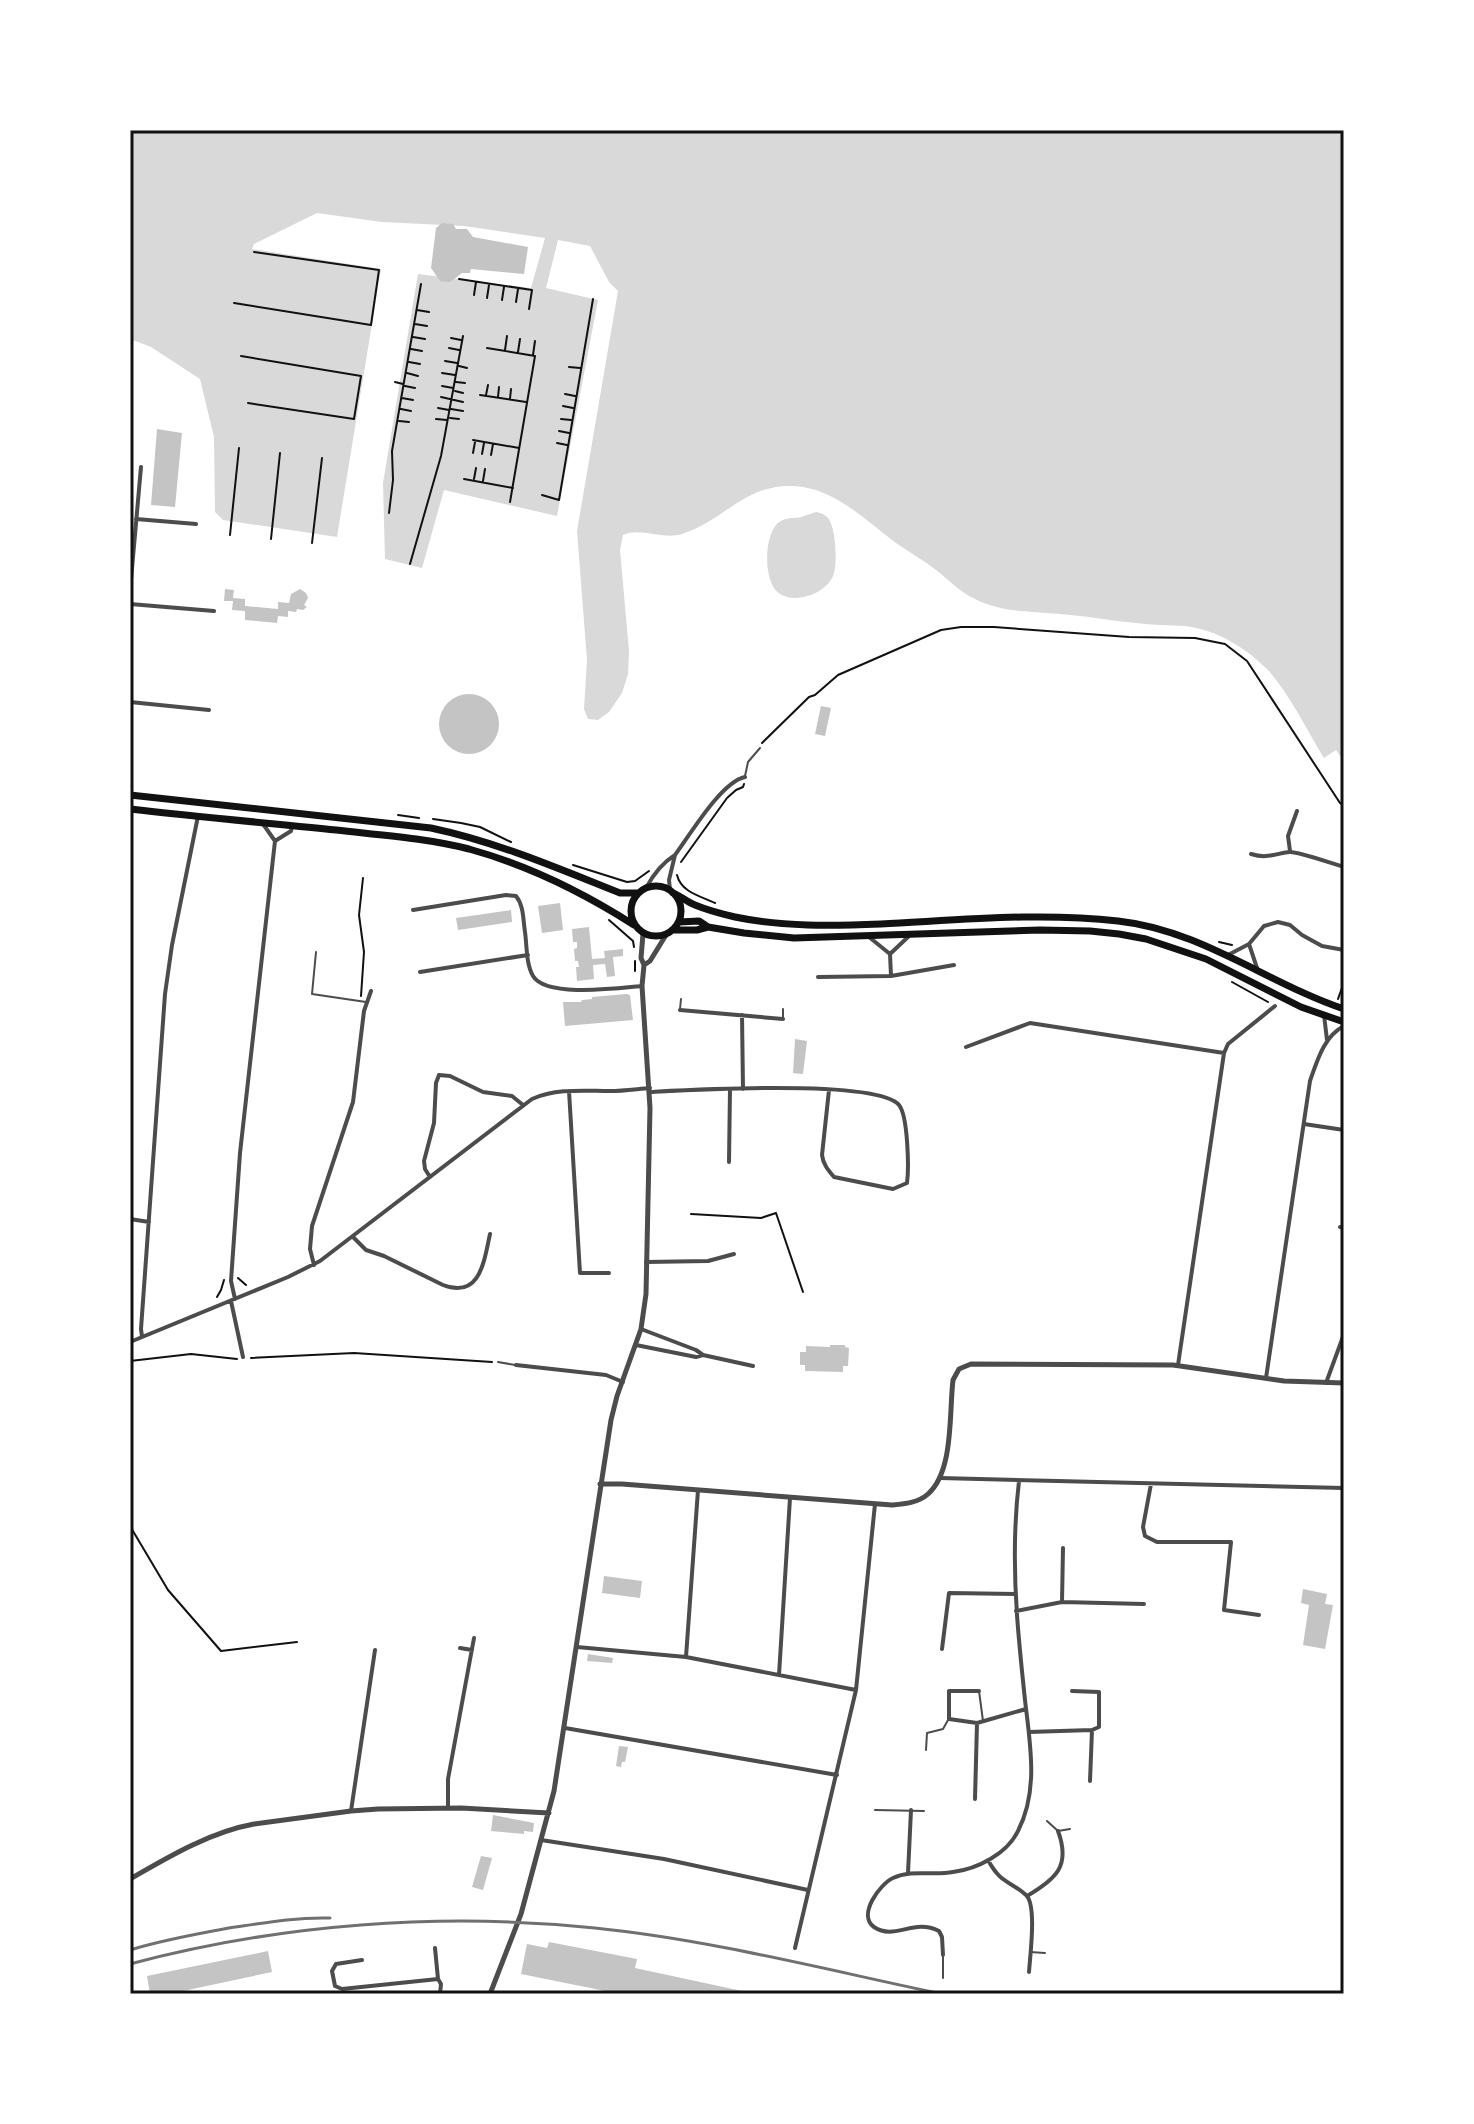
<svg xmlns="http://www.w3.org/2000/svg" width="1474" height="2124" viewBox="0 0 1474 2124" font-family="Raleway,sans-serif">
	<rect width="100%" height="100%" fill="#fff"/>
	<path fill="#d9d9d9" d="M130,130H1344V762L1336,750L1324,758C1307,730 1290,695 1269,671C1246,648 1218,630 1185,626C1169,625 1152,625 1136,623C1114,621 1092,617 1070,615C1038,611 1004,614 975,599C960,592 949,580 936,570C923,560 909,552 896,543C868,522 839,493 803,487C748,479 728,519 682,534C662,540 640,527 623,535L620,550L629,651L628,674L622,693L609,712L598,720L588,719L584,709L587,660L577,531L618,291L609,282L590,246L558,240L546,288L598,300L557,516L444,490L422,568L385,559L383,483L418,274L531,288L545,238L464,226L382,222L317,213L254,244L252,249L381,269L337,537L223,520L215,512L214,437L200,379L151,347L130,339Z
		M816,512C820,513 823,513 827,517C836,525 838,565 833,576C825,594 796,604 780,594C763,583 764,539 776,525C785,515 795,520 804,516C808,515 812,513 816,512Z"/>
	<path fill="#c4c4c4" d="M442,223L453,224L456,229H467L473,237L528,247L524,274L471,269L470,273H462L450,282L440,281L431,268L436,228Z
		M157,429L182,433L175,507L151,505Z
		M225,589L234,590L233,598L245,599V606L278,609V602L289,603L291,594L300,589L306,593L308,598L304,605L307,607L303,610L297,609L296,612L288,611V617L278,616L277,623L245,620V611L232,610L233,601H224Z
		M439 724a30 30 0 1 1 60 0a30 30 0 1 1-60 0Z
		M821,706L831,708L825,736L815,734Z
		M560,903L563,930L542,933L538,906Z
		M511,910L512,922L458,930L456,918Z
		M589,927L592,959L605,958L604,951L623,949V956L613,957L615,976L607,977L605,964L593,965L594,979L577,981L576,967H579L578,961H575L574,949L577,948V942H573L572,929Z
		M626,994L630,995L633,1020L565,1026L563,1002H581L582,1000L592,999V997Z
		M795,1039L807,1041L803,1074L793,1073Z
		M830,1345H845V1347L849,1348L848,1366H843V1372L805,1371V1365H800V1352H806V1346L830,1347Z
		M604,1576L642,1581L640,1598L602,1593Z
		M1303,1589L1327,1594L1325,1604L1333,1605L1325,1649L1303,1645L1309,1605L1301,1603Z
		M588,1654L613,1658L612,1663L587,1661Z
		M619,1746L628,1747L625,1762H622L621,1767L616,1766Z
		M493,1815L534,1823L533,1832L524,1831V1834L491,1831Z
		M481,1856L492,1858L483,1890L472,1887Z
		M549,1942L637,1959L635,1968L756,1994H620L521,1974L527,1944L547,1948Z
		M268,1951L272,1972L169,1994H150L147,1976Z"/>
	<g fill="none" stroke-linecap="round" stroke-linejoin="round">
		<path stroke="#111" stroke-width="2" d="M459,279L532,290L529,309
			M474,295L476,282
			M487,298L489,285
			M502,300L504,287
			M516,302L518,289
			M234,303L371,325L379,270L254,252
			M417,310L429,312
			M415,324L427,326
			M413,337L425,339
			M451,338L461,340
			M449,348L459,350
			M487,348L535,356L510,502
			M411,349L422,351
			M505,350L507,336
			M518,352L520,339
			M533,355L535,341
			M241,356L361,376L354,419L248,403
			M445,361L457,363
			M409,362L420,364
			M459,366L467,368
			M569,367L580,368
			M407,373L418,376
			M442,373L455,375
			M395,382L403,384
			M456,382L465,383
			M405,386L415,388
			M442,386L453,388
			M455,391L463,393
			M565,394L575,396
			M480,395L526,402
			M486,395L488,385
			M441,397L463,402
			M498,397L499,387
			M402,398L413,400
			M510,399L511,389
			M563,406L573,408
			M438,408L449,410
			M401,409L411,411
			M451,409L463,411
			M450,418L459,419
			M436,419L447,420
			M561,419L571,420
			M399,421L409,422
			M559,431L569,433
			M473,440L519,448
			M557,443L567,445
			M473,453L475,442
			M482,454L484,443
			M491,455L493,444
			M464,479L513,488
			M474,479L476,468
			M483,481L485,469
			M542,495L559,500L593,299
			M389,513L393,480L392,451L421,284
			M230,535L239,448
			M271,539L280,453
			M312,543L322,458
			M410,564L441,456L463,336
			M762,743L809,697L815,695L838,675L941,630L961,627H994L1129,637L1195,638L1225,644L1247,661L1340,803L1344,805
			M398,815L419,818
			M433,819L461,823L480,827L511,842
			M681,862L727,798L736,790L743,787L744,784
			M573,865L627,882L635,881L649,871
			M677,875C681,892 700,896 715,903
			M609,920L633,941L634,947
			M1219,942L1232,945
			M635,971V961
			M1232,982L1268,1002
			M361,996L364,952L359,915L363,878
			M1338,999L1344,982
			M691,1214L761,1218L776,1213L803,1292
			M238,1278L246,1285
			M217,1297L221,1290L224,1280
			M251,1358L354,1353L492,1362
			M130,1361L191,1354L237,1359
			M130,1435H131
			M130,1526L168,1590L221,1651L297,1642"/>
		<path stroke="#4c4c4c" stroke-width="2" d="M745,776L748,762L760,748
			M316,952L312,994L366,1002
			M680,1009L681,999
			M783,1018V1009
			M498,1362L515,1365
			M979,1691L983,1721
			M926,1750L927,1733L943,1729L948,1720
			M875,1810L924,1811
			M1047,1821L1058,1831L1070,1829
			M1030,1952L1045,1953
			M943,1957V1978"/>
		<path stroke="#4c4c4c" stroke-width="4" d="M136,519L196,524
			M130,591L141,467
			M130,604L214,611
			M130,702L209,710
			M275,841L291,831L292,826
			M1290,851L1288,836L1297,811
			M1251,854C1267,859 1274,854 1289,852C1298,851 1333,864 1344,867
			M646,888C653,875 662,863 675,855C690,835 721,782 745,777
			M670,890L669,880L675,855
			M413,910L506,895L516,896C524,906 523,920 525,932C527,946 526,964 533,976C546,998 619,988 642,986
			M869,937L890,954L891,976
			M1249,944L1257,968
			M890,954L908,937
			M1228,955L1249,944L1264,926L1278,922L1290,925L1302,935L1322,946L1344,950
			M420,972L528,955
			M818,977L891,976L954,965
			M680,1010L783,1019
			M742,1015L743,1089
			M1324,1015L1327,1040
			M966,1047L1030,1023L1224,1053
			M569,1091L580,1273H609
			M650,1092C689,1090 877,1079 899,1105C908,1116 909,1168 907,1183L893,1189L834,1177C828,1170 823,1164 822,1155L829,1090
			M1304,1124L1344,1130
			M729,1162L730,1089
			M430,1177L425,1169L424,1161L434,1123L436,1083L439,1075L450,1076L483,1092L512,1096L523,1105
			M130,1219L149,1222
			M1340,1227L1344,1228
			M353,1237L366,1250L384,1256L443,1285C480,1299 484,1262 490,1234
			M646,1262L708,1261L734,1254
			M314,1265L310,1249L312,1226L353,1102L364,1011L371,991
			M235,1299L231,1281L240,1153L275,841L263,824
			M231,1301L243,1357
			M641,1329L696,1350L703,1355
			M142,1337L141,1329L165,994L172,945L198,816
			M130,1342L288,1277L320,1261L532,1099C557,1088 584,1091 610,1091C623,1091 637,1089 650,1088
			M636,1345L696,1357L703,1355L753,1366
			M516,1365L606,1375L623,1382
			M1178,1365L1224,1053L1228,1044L1275,1006
			M1266,1378L1310,1081C1317,1061 1324,1036 1344,1026
			M1326,1383L1344,1334
			M940,1478L1344,1488
			M1151,1484L1143,1527L1145,1536L1157,1542H1231L1224,1610L1259,1615
			M1062,1602L1063,1548
			M1016,1611L1062,1602L1144,1604
			M577,1647L686,1657L856,1690
			M460,1648L472,1650
			M942,1649L949,1593L1016,1594
			M686,1657L698,1490
			M779,1675L790,1498
			M979,1691H949V1719L977,1723L1026,1709
			M565,1728L837,1775
			M1029,1732L1092,1730L1099,1727V1692L1072,1691
			M1090,1781L1092,1730
			M975,1799L977,1723
			M448,1808V1779L474,1638
			M351,1811L375,1650
			M541,1840L664,1859L808,1890
			M988,1860C1001,1884 1009,1880 1026,1895C1037,1905 1030,1956 1029,1972
			M908,1873L911,1810
			M1027,1896C1056,1879 1071,1866 1058,1831
			M435,1948L438,1979L441,1984L440,1994
			M795,1948L856,1690L875,1504
			M943,1955L942,1937L939,1931C913,1918 895,1941 874,1927C857,1915 880,1884 893,1878C912,1869 933,1876 953,1872C977,1869 1007,1854 1018,1831C1039,1790 1030,1744 1025,1700C1022,1672 1019,1643 1017,1615C1014,1572 1014,1523 1019,1481
			M362,1960L336,1964L332,1971L335,1986L342,1989L438,1979"/>
		<path stroke="#4c4c4c" stroke-width="5" d="M644,965L650,961L666,935
			M600,1484H622L892,1505C904,1504 918,1503 928,1494C954,1471 949,1413 953,1380L959,1369L971,1364L1173,1365L1284,1381L1344,1383
			M130,1879C168,1857 210,1832 254,1824L351,1811L378,1809L461,1808L549,1813
			M490,1994L521,1914L554,1791L611,1420L617,1396L641,1329L646,1294L650,1108L642,986L644,965L641,958L643,934"/>
		<path stroke="#111" stroke-width="7" d="M130,795L431,828C497,842 557,868 620,893H638
			M130,809C199,817 267,823 336,830C380,835 425,838 469,849C527,865 584,893 634,925
			M631 911a25 25 0 1 1 50 0a25 25 0 1 1-50 0Z
			M673,893C681,896 687,902 695,905C707,910 722,914 735,917C783,927 832,926 881,924C960,920 1040,912 1118,921C1201,930 1267,983 1344,1009
			M679,922L699,921L708,927L744,933L794,938L1040,930L1090,931L1119,934L1146,939L1206,959L1301,1007L1344,1022
			M673,930H697L708,927"/>
		<path stroke="#707070" stroke-width="3" d="M130,1950C162,1940 196,1934 229,1928C263,1923 295,1917 330,1918
			M130,1964C280,1924 441,1912 595,1928C712,1940 827,1970 942,1994"/>
	</g>
	<rect width="1474" height="2124" fill="none" stroke="#ffffff" stroke-width="264"/>
	<rect x="132" y="132" width="1210" height="1860" fill="none" stroke="#111" stroke-width="3"/>
</svg>
